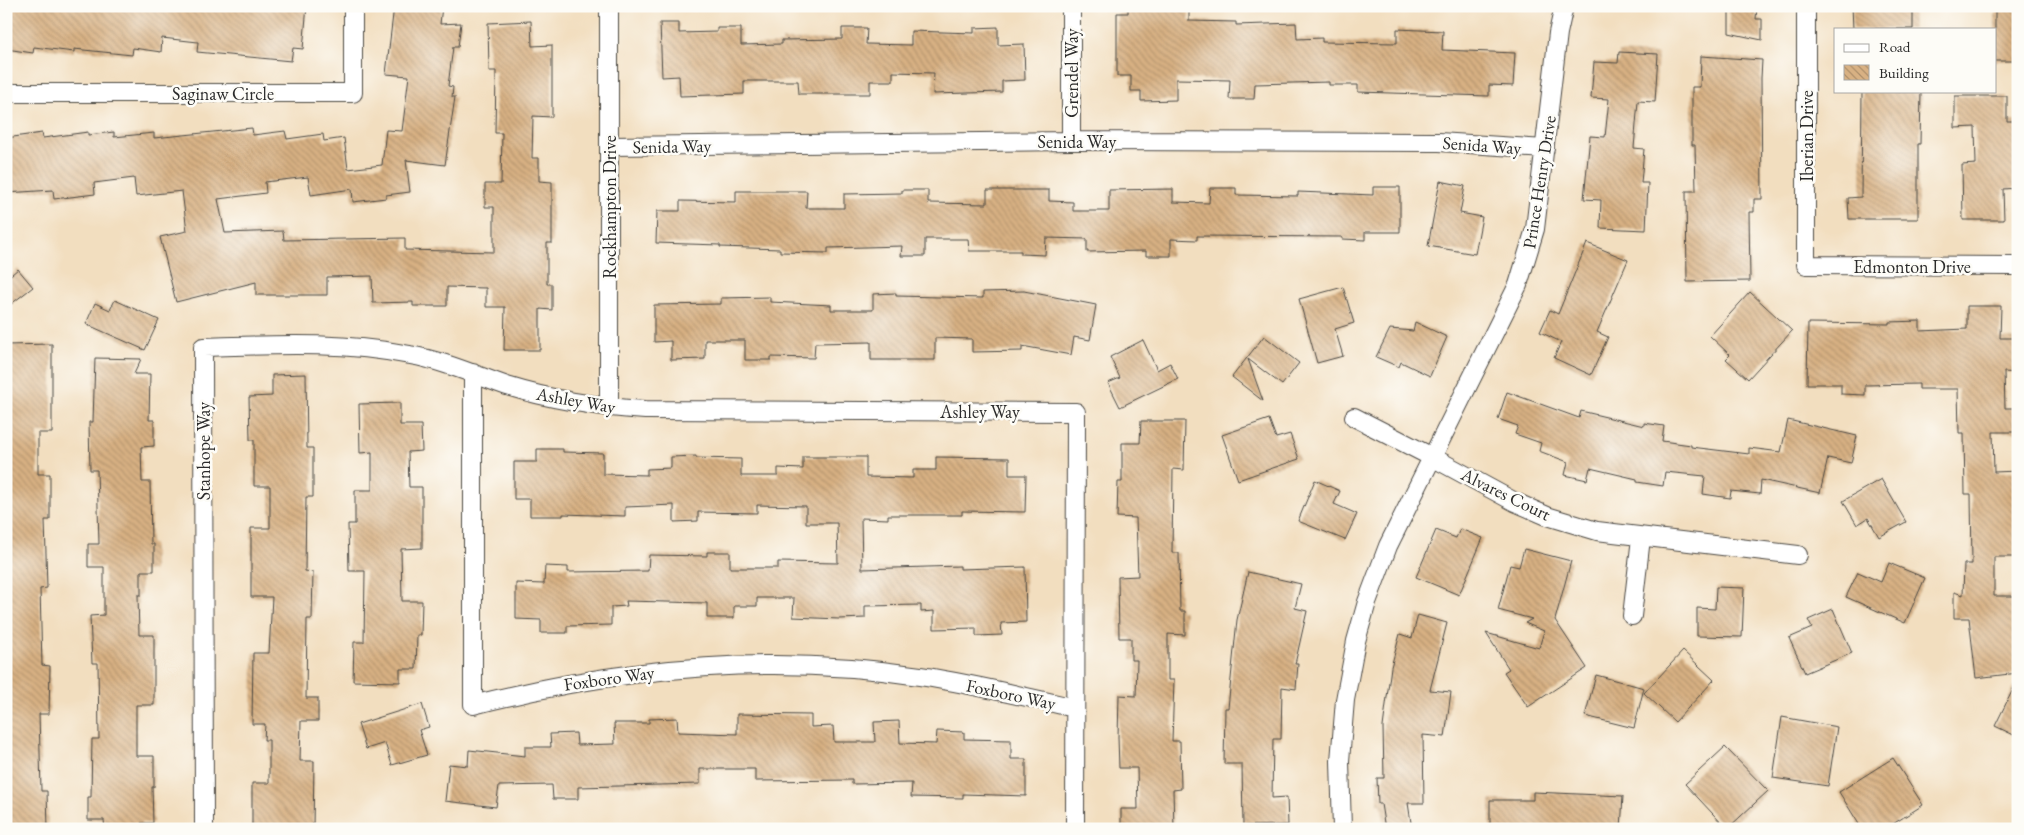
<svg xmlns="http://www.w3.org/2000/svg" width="2024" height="835" viewBox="0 0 2024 835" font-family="'EB Garamond',serif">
	<defs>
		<pattern id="building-back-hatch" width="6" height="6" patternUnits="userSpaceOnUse" patternTransform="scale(1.25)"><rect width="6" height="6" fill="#d8b183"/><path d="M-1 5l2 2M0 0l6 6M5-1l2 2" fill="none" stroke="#af906b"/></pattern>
	</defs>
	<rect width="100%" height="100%" fill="#fdfcf7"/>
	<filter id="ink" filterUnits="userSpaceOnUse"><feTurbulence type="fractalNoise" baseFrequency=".02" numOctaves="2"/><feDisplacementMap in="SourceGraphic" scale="10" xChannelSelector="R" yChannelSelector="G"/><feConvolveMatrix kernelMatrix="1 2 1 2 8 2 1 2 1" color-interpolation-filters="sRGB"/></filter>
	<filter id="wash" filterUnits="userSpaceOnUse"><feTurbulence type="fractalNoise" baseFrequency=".0096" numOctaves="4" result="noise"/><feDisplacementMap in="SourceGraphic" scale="20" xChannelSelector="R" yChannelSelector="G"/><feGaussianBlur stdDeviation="1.12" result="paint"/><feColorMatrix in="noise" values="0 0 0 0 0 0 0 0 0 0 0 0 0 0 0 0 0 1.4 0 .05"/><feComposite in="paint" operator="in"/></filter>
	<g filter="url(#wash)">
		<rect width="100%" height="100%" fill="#f2debf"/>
		<g id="blocks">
			<path fill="url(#building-back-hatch)" d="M6,6H307L303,49L293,48L291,61L197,52L198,42L162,38L161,52L133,48L132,55L74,49V52L34,47L33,53L6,49Z
				M394,6H442L440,24L461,23L458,47H453L448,86L453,87L452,97H455L445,165L406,160L410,192L386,195V198L353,202L352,189L311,195L308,177L265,182L266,193L218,199L225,233L283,231L284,240L405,238V250L494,252V207H485V184H501L502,133H495L496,71H489L488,23L531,21L532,46L552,45V117L533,116L532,158H539V181L552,182V243H547V284H552V310L540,309V350H504L505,307H486V288L447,287V306H413V302L373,303L372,276L327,277V295H256V282L176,302L160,237L187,231L182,191L136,196L134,178L94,183L95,194L54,199L53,190L6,193V138L42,133L43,138L88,132V135L114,132V137L154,133V138L252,128L253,135L285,131L287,139L323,134L324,141L344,138L348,169L382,165L386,130L402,131L409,76L386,74Z
				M1128,6H1189V21L1236,22V25L1296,23L1297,39L1322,38V42L1397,43V29L1443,31L1442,50L1515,53L1513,86L1489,85V96L1358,92V85H1329V82L1255,84L1254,99H1229L1230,80L1176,79V100L1141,101V91H1131V76H1117V13H1128Z
				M1729,6H1757L1756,19H1762V40L1729,33Z
				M1852,6H1913V29H1853Z
				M1995,6H2018V61H1995Z
				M660,23H679V33L717,32V28H741V45L782,44V40L842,39V28H867L866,44L911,45V31L974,33V28L998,27V45L1024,44L1025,80L1002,81V92L933,94L934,73L893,72V81H870V94H799L798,81H744V94L680,96L679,76L662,77Z
				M1619,52L1658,54L1655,102L1638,101L1634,148L1644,149L1641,183H1648L1646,230L1600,228L1601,200L1584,199L1590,136L1605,137L1609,99L1591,98L1594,62L1618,63Z
				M1701,56L1762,60L1761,78L1762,199H1754V212H1749L1750,281L1687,282L1686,191H1696L1695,145H1692V87H1700Z
				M1862,91H1921L1920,144H1918V219H1849L1848,198L1861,197Z
				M1955,96H2007V121H2018L2017,188L2003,189L2004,220H1963L1962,165L1976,164L1975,127L1955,128Z
				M1440,181L1465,186L1460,213L1482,217L1475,254L1428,246Z
				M1373,187H1400V232H1365V240L1342,239V237L1197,236V240L1171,239V256H1146V251L1087,252V239L1046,238L1045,255L1021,254V251H969L968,239H925V256H901L902,246L828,248V253L780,252V249L720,247V245L656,243L657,211H680V201L736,202V191H807L806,208H844V194L902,193V190H928V203L987,204V190H1049V201L1073,202V211H1109V190L1173,189V202L1209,203L1210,188H1236V195L1298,196V192L1373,195Z
				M1587,243L1628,260L1597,332L1608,337L1591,375L1554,358L1561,342L1540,332L1550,310L1558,314Z
				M18,269L33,287L6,308V279Z
				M1343,287L1354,323L1335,329L1343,356L1317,363L1299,299Z
				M1024,291L1096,305L1090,340L1074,337L1071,355L1022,346V351L972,352V339L935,338V360H871V342L815,343L814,358L771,357V360H745V340H705V359L671,360V341L654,342V305L721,304V298L770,297V302L831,305V310H873V294L896,293V296L983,298V292Z
				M1750,292L1792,331L1748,379L1726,359L1730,355L1710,336Z
				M115,300L159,320L145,350L86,324L95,303L110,310Z
				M1967,306H2001L2000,338H2018V373L2004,372L2005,408H2018V432H1993L1994,472L2018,471V557H1994V596H2018V673L1976,678L1969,618H1954V592L1963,595L1964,564H1972L1971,494H1965L1964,433H1959L1958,389H1919V384L1865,385V395L1841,394V384H1807L1808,323L1889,324V322L1920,321V331L1967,329Z
				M1415,322L1447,337L1430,376L1401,362L1399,367L1376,357L1390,329L1413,331Z
				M1264,336L1299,363L1282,385L1248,359L1263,401L1232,377Z
				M1143,340L1157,370L1170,363L1178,379L1120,407L1108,383L1120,378L1110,357Z
				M52,344V433H38V474H50V520H45L47,588L40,589L42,665L50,666L49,714H39L41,791H47L48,829H6V345Z
				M95,358L141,359L134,374H150L149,420H154V446L141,447L142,482H150L151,544H154V571H141V595H138L139,635H154V705H136V756H154V787H152L153,823H141V829H105L104,820H88V797H91L92,739H99L98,663H92L90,616L104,615V567H88V544H99L97,470H90L89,422H93Z
				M306,374L307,448H313V497H306L305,571L313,572L312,619H307L306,698H318V721H301L300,761H314L313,829H252V783H269V740H264L265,724H252L253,653H269L272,597H251V528H270V486H254V440H250L249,397L272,396V375Z
				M1507,392L1579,418L1581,411L1644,426V423L1664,426L1662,441L1691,445V447L1749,454V448L1781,452L1788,420L1857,436L1851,463L1828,458L1820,493L1761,480L1760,494L1731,491L1730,498L1703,494L1705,476L1665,472L1663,486L1637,482V479L1590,468L1587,480L1565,475L1568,462L1539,451L1541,443L1515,434L1518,426L1498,419Z
				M400,403V425H421L422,451L408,452L409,487H422V548L401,549L402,601H422L421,635H417L416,669H400V682L353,681L354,642H364L365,571H349L348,524H355V490H372V452L360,453L359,404Z
				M1269,419L1276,438L1290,434L1299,459L1238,480L1222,435Z
				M1141,421H1185L1184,470L1173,469L1172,553H1179L1180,611H1185V635L1168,634V680H1174L1172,741H1180L1181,789L1173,790L1174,829H1121V809H1138L1137,768H1119L1118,737L1119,695L1136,696L1137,660H1131V638H1119L1118,577L1138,576L1136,518L1117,517L1118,482H1122V443H1140Z
				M537,449H563V452L603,453V474L647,475V469L671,468V457L696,456V458L741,459V476H778V468L803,469V457H866V477L913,478V470H936V457L1009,458V475H1026L1025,512L962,511V515H888V519L861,518L862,569L960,566V569L1025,567L1026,622L1001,623L1002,635L976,636V628L934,629V611L921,612V605L865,606V618L839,619L793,617L794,598H757V606H734V618H707V603L626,601L627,606L611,607V625L567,626V633H541V620L516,619V583L544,584L545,566L568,567V572L648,571L649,555L707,556V552H730V568H778V562L838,563L837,523H806V506L757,505V513L698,512V521L674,522V505L625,507V516L563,514V516H530V499H514V462H537Z
				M1881,479L1906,522L1879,537L1868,518L1857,525L1843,501Z
				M1315,480L1340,491L1334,504L1357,514L1345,540L1298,521Z
				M1460,529L1483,538L1459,595L1416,577L1436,530L1456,538Z
				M1524,549L1571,561L1555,620L1587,668L1528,707L1504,672L1509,669L1486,633L1539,648L1544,631L1525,623L1532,619L1498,610L1510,565L1519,567Z
				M1889,563L1925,578L1905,623L1846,597L1858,572L1881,582Z
				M1248,572L1301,584L1295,608L1307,611L1295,664H1298L1296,689L1282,687L1281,739H1273L1272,798L1287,797L1288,825L1243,826L1242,764H1224L1225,708H1228L1237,620Z
				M1716,587L1744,588L1742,637L1697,636V608L1715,609Z
				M1833,609L1852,653L1805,673L1789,638L1812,628L1808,620Z
				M1418,615L1447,623L1430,690L1451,692L1445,737L1423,735L1424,803H1408L1412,829H1385L1381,804H1378L1377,778H1384L1383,727L1391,667L1400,634L1412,638Z
				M1683,651L1714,680L1675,722L1644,693Z
				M1596,675L1644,688L1634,728L1585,716Z
				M2018,679V737L1995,726Z
				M422,704L429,727L419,730L427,755L392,765L385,743L366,749L358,724Z
				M737,714L811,715V727L833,726L834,742H875L874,722L899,721L900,743L936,744L937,731L964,732V739L1011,740V759H1026V796L963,794V798L911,797L912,783L852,784V780L755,781V769H700V784L578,787V799H553L552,785L499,786L496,807L445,801L449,764L468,766L469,750L525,756V747H551L550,734L576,733L577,745L615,744L614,723H649V719L677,718L678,732L737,734Z
				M1782,717L1837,727L1828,786L1773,778Z
				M1725,747L1768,791L1727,829L1685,784Z
				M1893,758L1923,805L1885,829H1862L1839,792Z
				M1533,792L1623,796L1621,829H1490V800H1533Z"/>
		</g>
	</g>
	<g filter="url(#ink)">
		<use href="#blocks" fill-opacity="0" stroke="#494641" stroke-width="1"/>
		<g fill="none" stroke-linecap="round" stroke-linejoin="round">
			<g stroke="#494641" stroke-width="20">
				<path id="street" d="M609,6V408
					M1071,6V141
					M1806,6V265L2018,266
					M6,93H353V6
					M609,146L1071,141L1439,142L1545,149
					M473,373V705C618,668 771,653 920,676C972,684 1023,696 1075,708
					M1354,417L1432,457L1515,502L1547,516L1597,531L1798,555
					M1632,616L1641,538
					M204,829L203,347C273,345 341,341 410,355C444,361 475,375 507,386C552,400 598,407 645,410L1076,412L1075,829
					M1342,829L1340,761L1345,700L1356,641L1367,602L1388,546L1518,285L1535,229L1558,33L1564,6"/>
			</g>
			<use href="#street" stroke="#fff" stroke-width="18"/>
		</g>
	</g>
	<g text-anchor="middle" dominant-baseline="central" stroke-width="5" stroke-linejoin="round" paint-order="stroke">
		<g font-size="18" fill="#2b2b2b" stroke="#fdfcf7">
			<text transform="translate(1071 73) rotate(-90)">Grendel Way</text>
			<text x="223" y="93">Saginaw Circle</text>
			<text transform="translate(1806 136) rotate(-90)">Iberian Drive</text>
			<text x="1077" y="141">Senida Way</text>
			<text transform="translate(1482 145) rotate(4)">Senida Way</text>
			<text transform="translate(672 146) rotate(-1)">Senida Way</text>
			<text transform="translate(1539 182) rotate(-81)">Prince Henry Drive</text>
			<text transform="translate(609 207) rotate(-90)">Rockhampton Drive</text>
			<text x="1912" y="266">Edmonton Drive</text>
			<text transform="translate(576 400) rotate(10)">Ashley Way</text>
			<text x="980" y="411">Ashley Way</text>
			<text transform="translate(203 451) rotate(-90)">Stanhope Way</text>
			<text transform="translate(1506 494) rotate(26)">Alvares Court</text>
			<text transform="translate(609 678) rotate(-8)">Foxboro Way</text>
			<text transform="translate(1011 694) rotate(12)">Foxboro Way</text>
		</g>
	</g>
	<rect width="2024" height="835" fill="none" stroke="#fdfcf7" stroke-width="25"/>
	<rect x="1834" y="28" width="162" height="65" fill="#fdfcf7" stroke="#a9a8a5"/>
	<rect x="1844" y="44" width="25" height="8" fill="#ffffff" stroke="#a9a8a5"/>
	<text x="1879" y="52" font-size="15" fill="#2b2b2b">Road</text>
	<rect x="1844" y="65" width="25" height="15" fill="url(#building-back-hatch)" stroke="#a9a8a5"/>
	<text x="1879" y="78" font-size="15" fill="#2b2b2b">Building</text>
</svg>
